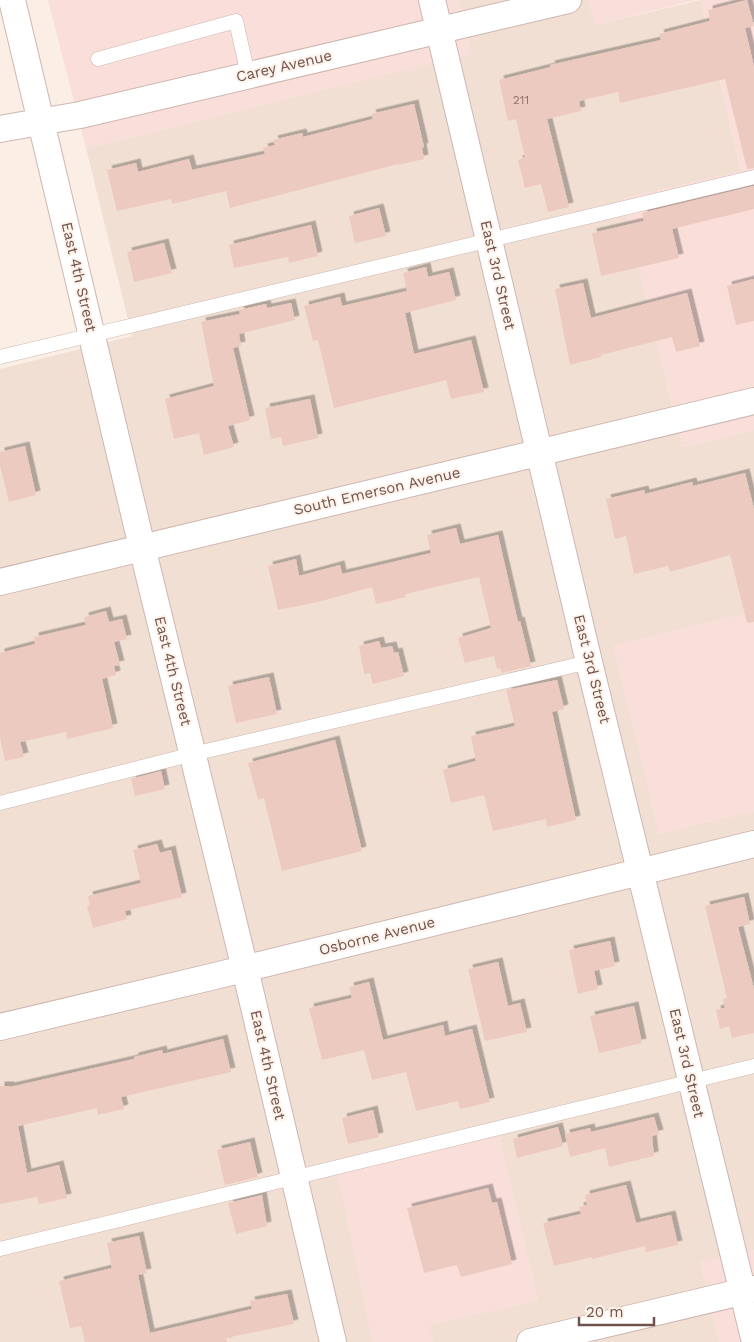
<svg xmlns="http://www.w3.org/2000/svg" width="754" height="1342" viewBox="0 0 754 1342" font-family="'Work Sans',sans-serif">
	<defs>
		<filter id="shadow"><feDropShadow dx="4.5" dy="-4.5" stdDeviation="0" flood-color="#0004"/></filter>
	</defs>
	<rect width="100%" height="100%" fill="#faeee5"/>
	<path fill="#f1dfd4" d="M458,0H589L595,25L701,0L741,171L623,199L682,447L754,430V612L614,646L659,834L754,811V1250L701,1263L719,1342H433L429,1325L538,1300L499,1137L338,1174L373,1342H0V369L132,336L86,148L471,54Z"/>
	<path fill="#fadeda" d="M48,0H458L472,54L86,148Z
		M589,0H696L595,25Z
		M701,0H754V430L682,447L623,199L741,171Z
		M754,612V811L659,834L613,646Z
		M499,1137L538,1300L429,1325L433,1342H373L337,1173Z
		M754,1250V1342H719L701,1262Z"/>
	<path fill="#edcabf" filter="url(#shadow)" d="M747,0L754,26L745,28L754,67V168L747,169L725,79L620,103L618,92L579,101L581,111L547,119L569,207L548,212L541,184L525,188L518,160L525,157L516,119L508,121L499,80L551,67L550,65L661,40L659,34L710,21L708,10Z
		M414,104L424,147L422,148L424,159L398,165V164L230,208L226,191L172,204L171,199L117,211L107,170L136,163L138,172L189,159L192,170L265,154L263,148L275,145L273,140L302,133L303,137L373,119L371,114Z
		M754,186V209L672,229L679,258L601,276L592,233L644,221L642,213Z
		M379,208L386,236L355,243L349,216Z
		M311,225L318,256L289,263L288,257L234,268L229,245Z
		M164,243L172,273L134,282L127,252Z
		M426,267L428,277L449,272L456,300L405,313L414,354L471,340L484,392L451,399L446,380L334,408L318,340L313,341L304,306L340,297L342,306L407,291L403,273Z
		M754,279V321L736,325L727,286Z
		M583,283L591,318L687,293L700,346L676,352L672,337L601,355V357L570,365L555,289Z
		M291,303L295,320L239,334L241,346L233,348L250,420L228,426L234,447L204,455L199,433L174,439L165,399L214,386L201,322L240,314L239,310L266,304L267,308Z
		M310,399L318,438L283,446L281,437L271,439L265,408Z
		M25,446L36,495L9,502L0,466V452Z
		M745,473L754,509V622L747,623L730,555L670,572L668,566L634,574L626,536L615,539L606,499L644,490L645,494L692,482L693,486Z
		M456,528L460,544L498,535L518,622L520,621L531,666L502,673L500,668L497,669L494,656L465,663L458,638L491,628L479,577L405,594L406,597L376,604L372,587L318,602L278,610L268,566L296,559L299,576L340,565L342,574L431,553L427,535Z
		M106,611L109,622L122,619L127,639L114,642L120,665L114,666L116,675L102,679L113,728L67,739L66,732L20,742L24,757L5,761L0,738V653L35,644L34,637L86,625L84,617Z
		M379,641L381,648L392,646L394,653L398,652L404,676L373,684L370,673L364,674L359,646Z
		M269,677L277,714L236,723L228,686Z
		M557,680L564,709L552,712L576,820L547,827L546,819L493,831L484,795L451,803L443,770L476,761L471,736L515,726L506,690Z
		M335,740L362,851L282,871L264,798L258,800L248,763Z
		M161,771L165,789L135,796L131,779Z
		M157,844L160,853L171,850L182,897L125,911L127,919L93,928L87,906L90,905L88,896L141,883L133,850Z
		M744,897L750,924L738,927L754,989V1033L732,1038L729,1026L720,1029L716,1010L725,1008L723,999L727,998L705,906Z
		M610,941L615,966L594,971L598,989L578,994L569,950Z
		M498,962L508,1006L520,1003L527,1032L485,1041L468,969Z
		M369,982L383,1040L443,1025L445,1036L472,1029L490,1102L460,1109L458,1101L416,1111L406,1072L372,1080L364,1050L322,1060L309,1008L352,998L349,987Z
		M634,1006L642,1043L599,1053L590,1016Z
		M223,1039L231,1072L121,1097L124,1109L98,1115L97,1108L18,1126L27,1173L59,1165L67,1198L39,1204L37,1197L0,1204V1086H10V1087L134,1059V1057L162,1050L163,1054Z
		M373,1110L379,1137L348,1144L342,1118Z
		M654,1117L659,1134L652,1136L654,1156L609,1167L605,1148L570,1157L565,1134L590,1128L591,1132Z
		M558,1127L563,1146L517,1158L513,1139Z
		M250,1142L258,1177L225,1185L217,1150Z
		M626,1185L636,1223L671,1215L678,1245L646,1252L645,1246L592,1259V1257L554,1266L543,1223L581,1214L579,1207L587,1205L585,1195Z
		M488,1188L492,1203L497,1202L512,1264L461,1277L457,1265L424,1273L407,1208Z
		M262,1195L267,1226L236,1234L228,1203Z
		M139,1236L147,1273L138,1275L150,1333L252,1309L250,1301L287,1294L294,1324L226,1338L227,1342H85L81,1326L70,1328L59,1281L112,1268L107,1243Z"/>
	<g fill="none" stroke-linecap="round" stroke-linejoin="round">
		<g stroke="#cdb7b0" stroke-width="15">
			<path id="lane" d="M98,59L236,21L248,75
				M0,357L754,177
				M0,803L193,754L589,662
				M0,1249L754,1066"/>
		</g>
		<g stroke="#cdb7b0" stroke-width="28">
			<path id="street" d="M12,0L142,547L245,969L333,1342
				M432,0L589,662L754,1338
				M0,129L80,115L568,0
				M0,582L754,401
				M0,1027L215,976L754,844
				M530,1342L754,1289"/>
		</g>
		<use href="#lane" stroke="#fff" stroke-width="14"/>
		<use href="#street" stroke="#fff" stroke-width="26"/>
	</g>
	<g text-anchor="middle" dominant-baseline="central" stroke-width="4" stroke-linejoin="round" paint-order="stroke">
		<g font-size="12" fill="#90716a">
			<text x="521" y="100">211</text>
		</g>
		<g font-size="15" fill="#71534d" stroke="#fdf3eb">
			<text transform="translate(284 66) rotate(-13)">Carey Avenue</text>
			<text transform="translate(498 275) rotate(77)">East 3rd Street</text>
			<text transform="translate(79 277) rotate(77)">East 4th Street</text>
			<text transform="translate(377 491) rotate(-13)">South Emerson Avenue</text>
			<text transform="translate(592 669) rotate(76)">East 3rd Street</text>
			<text transform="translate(173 671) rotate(76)">East 4th Street</text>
			<text transform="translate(377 936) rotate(-14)">Osborne Avenue</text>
			<text transform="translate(687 1063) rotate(77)">East 3rd Street</text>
			<text transform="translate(268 1065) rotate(77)">East 4th Street</text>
		</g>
	</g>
	<path d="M579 1317v8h75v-8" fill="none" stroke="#71534d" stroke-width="2.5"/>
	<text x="586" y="1317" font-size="15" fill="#71534d" stroke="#fdf3eb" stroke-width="4" paint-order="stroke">20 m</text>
</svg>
